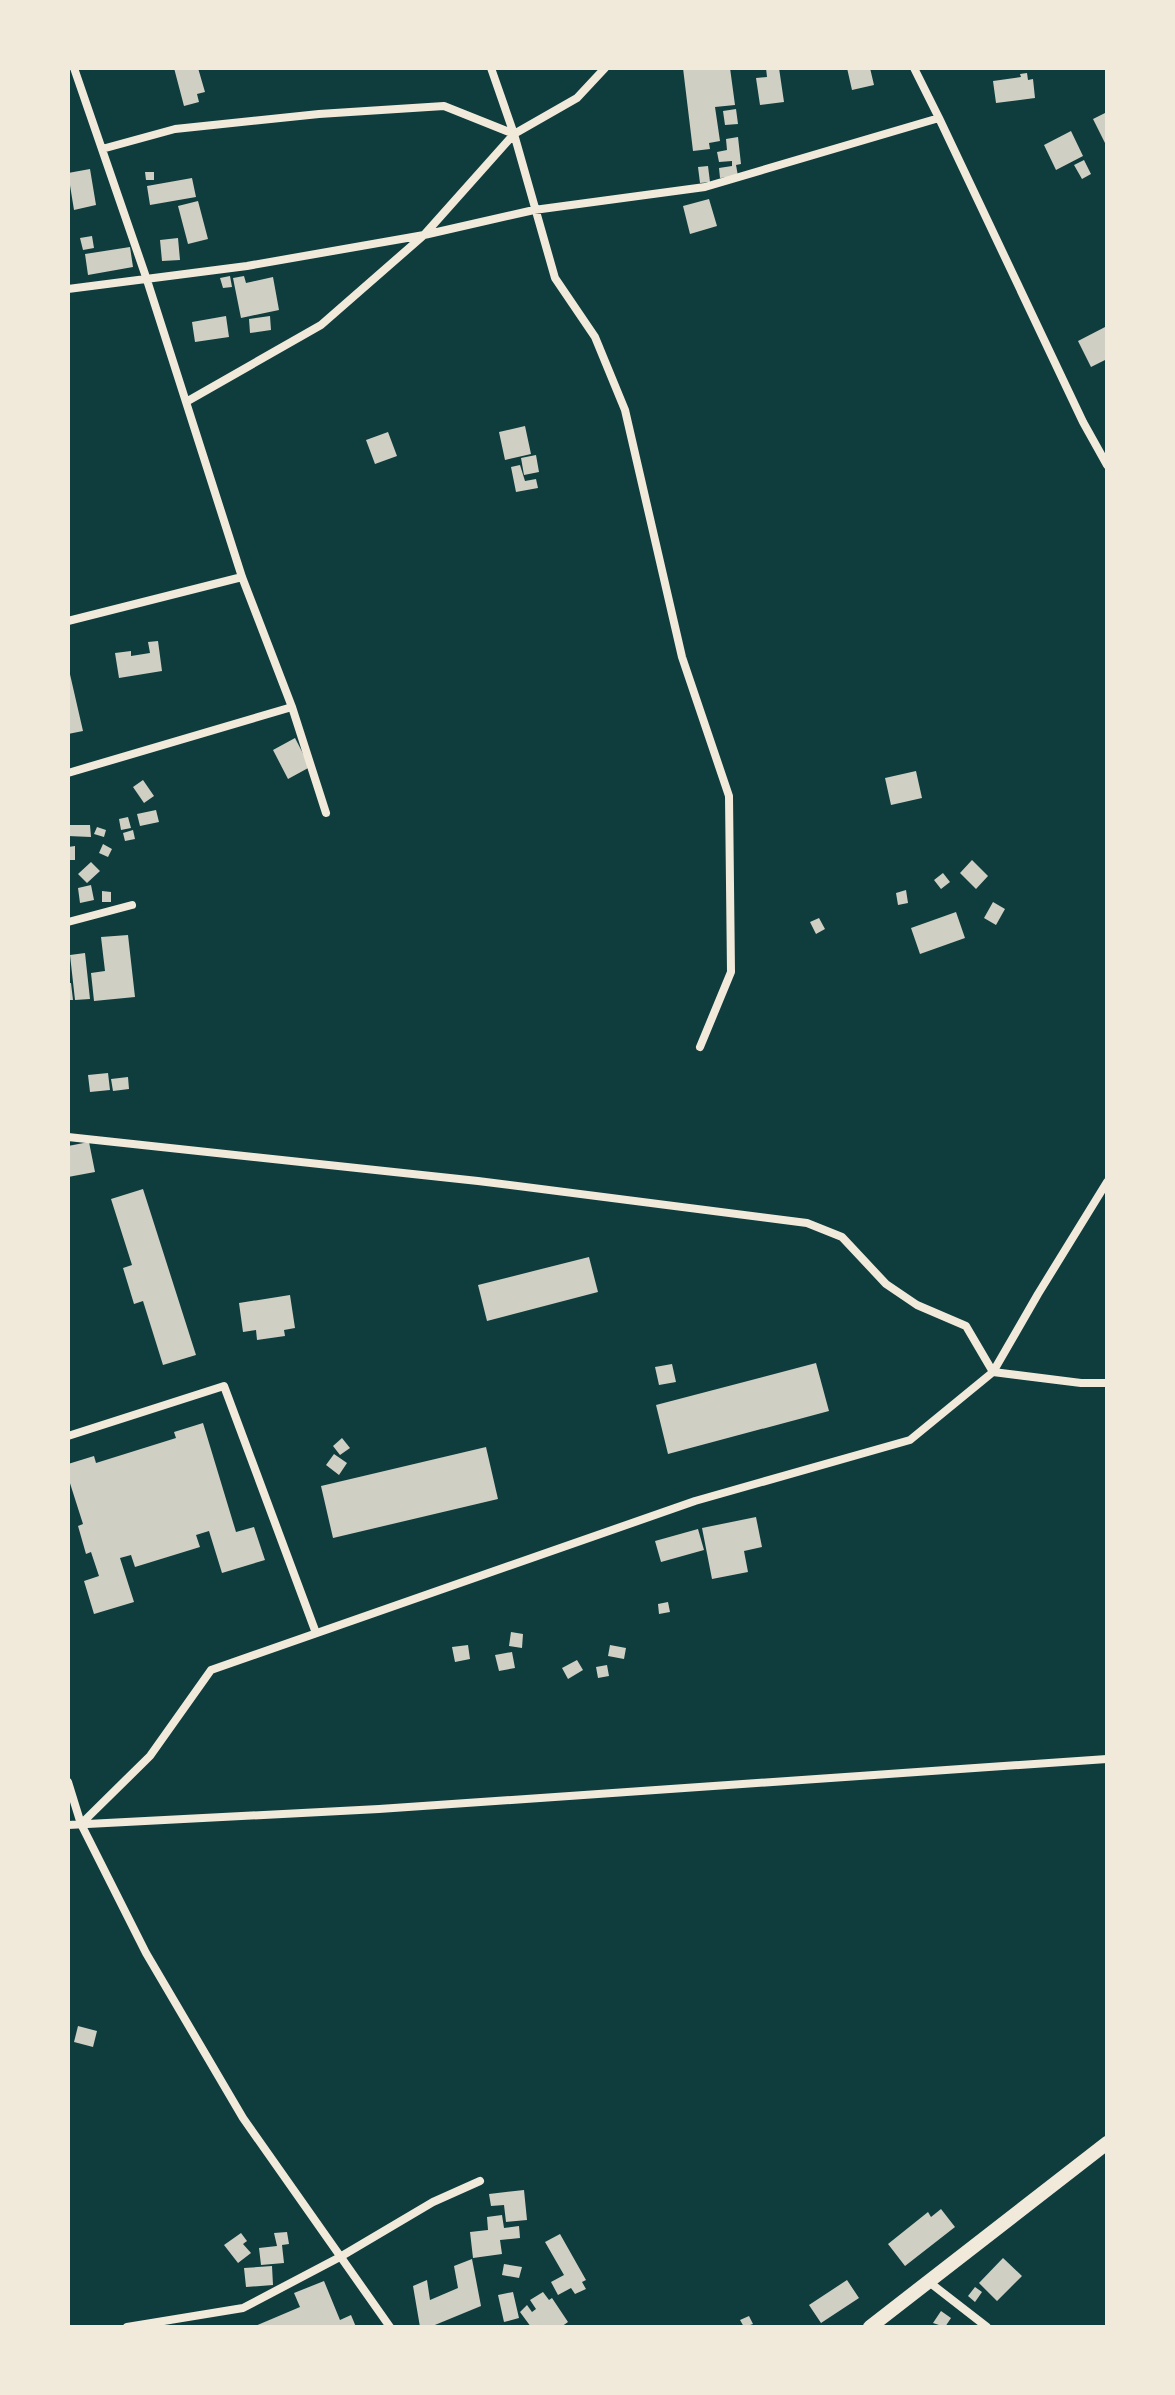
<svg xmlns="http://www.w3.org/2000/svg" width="1175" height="2395" viewBox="0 0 1175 2395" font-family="'Exo 2',sans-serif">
	<rect width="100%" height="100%" fill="#0f3d3e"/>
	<path fill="#cfcfc3" d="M174,68H198L205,92L197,94L199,102L184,106Z
		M683,68H730L735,105L715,107L720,141L709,143L710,149L693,151Z
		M766,68H779L784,102L760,105L756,78L767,77Z
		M847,68H870L874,85L852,90Z
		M1027,73L1028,80L1033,79L1035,98L996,103L993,81L1021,77L1020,74Z
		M736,109L738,124L725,125L723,111Z
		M1107,112V147L1093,119Z
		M1071,131L1083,156L1056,170L1044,145Z
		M738,137L741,164L736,165L738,176L720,178L719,168L732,166V161L719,162L717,152L727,150L726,139Z
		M1084,160L1091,174L1082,179L1074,165Z
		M708,166L710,182L700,183L698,167Z
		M90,169L96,205L74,210L68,173Z
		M145,172H154V180H146Z
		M192,178L196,197L150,205L147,186Z
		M709,199L717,226L690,234L683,206Z
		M198,201L208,239L188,244L178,206Z
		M92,236L94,248L83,250L80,238Z
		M178,238L180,260L162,261L160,240Z
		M130,247L133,267L88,275L85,254Z
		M230,276L232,287L223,288L220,278Z
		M244,276L246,283L273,277L279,310L241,318L233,278Z
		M226,316L229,337L195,342L192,322Z
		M270,316L271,330L250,333L249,319Z
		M1107,326V359L1091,367L1078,341Z
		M525,426L531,454L505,460L499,432Z
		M388,432L397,456L375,464L366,440Z
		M536,455L539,472L524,475L521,458Z
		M520,465L525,481L536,479L538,488L516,492L511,467Z
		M158,641L162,671L119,678L115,653L131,651V656L150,653L148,642Z
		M69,670L83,731L68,734V671Z
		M295,738L310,767L288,779L273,750Z
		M916,771L922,798L891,805L885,778Z
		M143,780L154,796L144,803L133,787Z
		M156,810L159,822L140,826L137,814Z
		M128,817L131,828L121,830L119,819Z
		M68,825H90L91,837L68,836Z
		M97,827L106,830L104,837L94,834Z
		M133,830L135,839L125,841L123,833Z
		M103,844L112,849L108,857L99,853Z
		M75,846V860H68V847Z
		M972,860L988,876L976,889L960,873Z
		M91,862L100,871L87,883L78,874Z
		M943,873L950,882L941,889L934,880Z
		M91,885L94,900L80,903L78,888Z
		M906,890L908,903L898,905L896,893Z
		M102,891L111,892V902H102Z
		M993,902L1005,909L996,925L984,918Z
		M956,912L965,938L920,954L911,928Z
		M819,918L825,929L816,934L810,922Z
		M128,935L135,997L94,1001L91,973L105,971L101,937Z
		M85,953L90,999L75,1000L70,955Z
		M68,983H71L73,1000H68Z
		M108,1073L110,1090L90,1092L88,1075Z
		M128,1077L129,1089L113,1091L111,1079Z
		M89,1142L95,1172L68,1177V1146Z
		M143,1189L196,1355L163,1365L143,1301L134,1304L123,1268L132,1265L111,1199Z
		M589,1257L598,1292L487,1321L478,1285Z
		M290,1295L295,1328L284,1330L285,1336L257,1340L256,1330L243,1332L239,1303Z
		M816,1363L829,1411L668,1454L656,1405Z
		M672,1364L676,1382L659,1385L655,1367Z
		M203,1423L236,1532L254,1527L265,1560L222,1573L209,1531L196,1535L200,1547L135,1567L131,1555L120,1558L134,1602L94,1614L84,1581L99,1576L91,1552L86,1554L78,1526L83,1524L68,1477V1464L94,1456L96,1463L176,1438L174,1432Z
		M342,1438L350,1448L340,1455L333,1446Z
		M486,1447L498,1499L333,1538L321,1486Z
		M334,1454L347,1463L339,1475L326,1465Z
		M756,1517L762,1547L744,1551L748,1572L712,1579L702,1528Z
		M698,1529L704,1550L661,1562L655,1541Z
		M668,1602L670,1612L659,1614L658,1604Z
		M511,1632L523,1634L522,1648L509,1646Z
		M468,1645L470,1659L455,1662L452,1647Z
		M610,1645L626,1648L624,1659L608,1656Z
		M512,1652L515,1668L499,1671L495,1655Z
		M577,1660L583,1670L568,1679L562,1668Z
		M607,1665L609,1676L598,1678L596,1667Z
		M78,2026L97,2031L93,2047L74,2042Z
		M524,2190L527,2220L506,2222L504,2205L491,2206L489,2194Z
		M941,2209L955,2227L905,2266L888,2244L928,2212L931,2217Z
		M502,2215L504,2228L519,2226L520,2238L500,2240L502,2254L473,2258L470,2232L488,2230L487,2217Z
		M287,2232L289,2244L282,2245L284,2263L261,2265L259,2248L277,2246L274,2233Z
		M241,2233L247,2241L243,2244L251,2253L238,2263L224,2245Z
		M560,2234L586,2280L582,2282L586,2289L575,2294L571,2288L558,2295L551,2282L564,2275L545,2242Z
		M1003,2258L1022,2276L997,2301L979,2283Z
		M472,2259L481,2306L430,2327H420L413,2286L427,2280L430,2300L458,2288L454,2266Z
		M504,2264L522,2267L519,2278L502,2275Z
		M272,2266L273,2285L246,2287L244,2268Z
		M847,2280L859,2298L821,2323L809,2305Z
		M324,2281L340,2320L351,2315L356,2327H253L300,2307L294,2293Z
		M975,2287L982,2292L975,2302L968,2296Z
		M513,2292L519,2318L504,2322L498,2295Z
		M543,2292L549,2300L552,2298L568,2322L561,2327H531L520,2312L527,2305L532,2312L536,2309L530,2300Z
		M941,2311L951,2318L945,2327L933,2323Z
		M749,2316L753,2324L744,2327L740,2320Z"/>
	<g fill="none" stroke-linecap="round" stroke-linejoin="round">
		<path stroke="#f1e9da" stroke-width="8" d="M74,68L146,277L242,577L292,707L326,813
			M491,68L514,134L555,278L595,337L625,410L682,657L729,796L731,972L700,1047
			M914,68L939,118
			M102,149L175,129L319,114L444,106L514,134
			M68,289L247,266L424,235L534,210L705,187L939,118L1083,422L1107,465
			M186,402L321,325L424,235L514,134L577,98L605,68
			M68,621L242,577
			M68,773L292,707
			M68,922L132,905
			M68,1137L478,1181L807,1223L842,1237L886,1284L917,1305L966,1326L993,1372L1081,1383H1107
			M68,1436L224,1386L316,1633
			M68,1782L81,1824
			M68,1825L379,1809L1107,1759
			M929,2282L987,2327
			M127,2327L243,2308L340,2257L433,2202L480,2181
			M390,2327L243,2118L146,1953L81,1824L150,1756L211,1670L695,1501L910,1440L993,1372L1038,1294L1107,1182"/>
		<path stroke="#f1e9da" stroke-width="14" d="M870,2327L1107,2143"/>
	</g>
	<rect width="1175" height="2395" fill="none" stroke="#f1e9da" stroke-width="140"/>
</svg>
